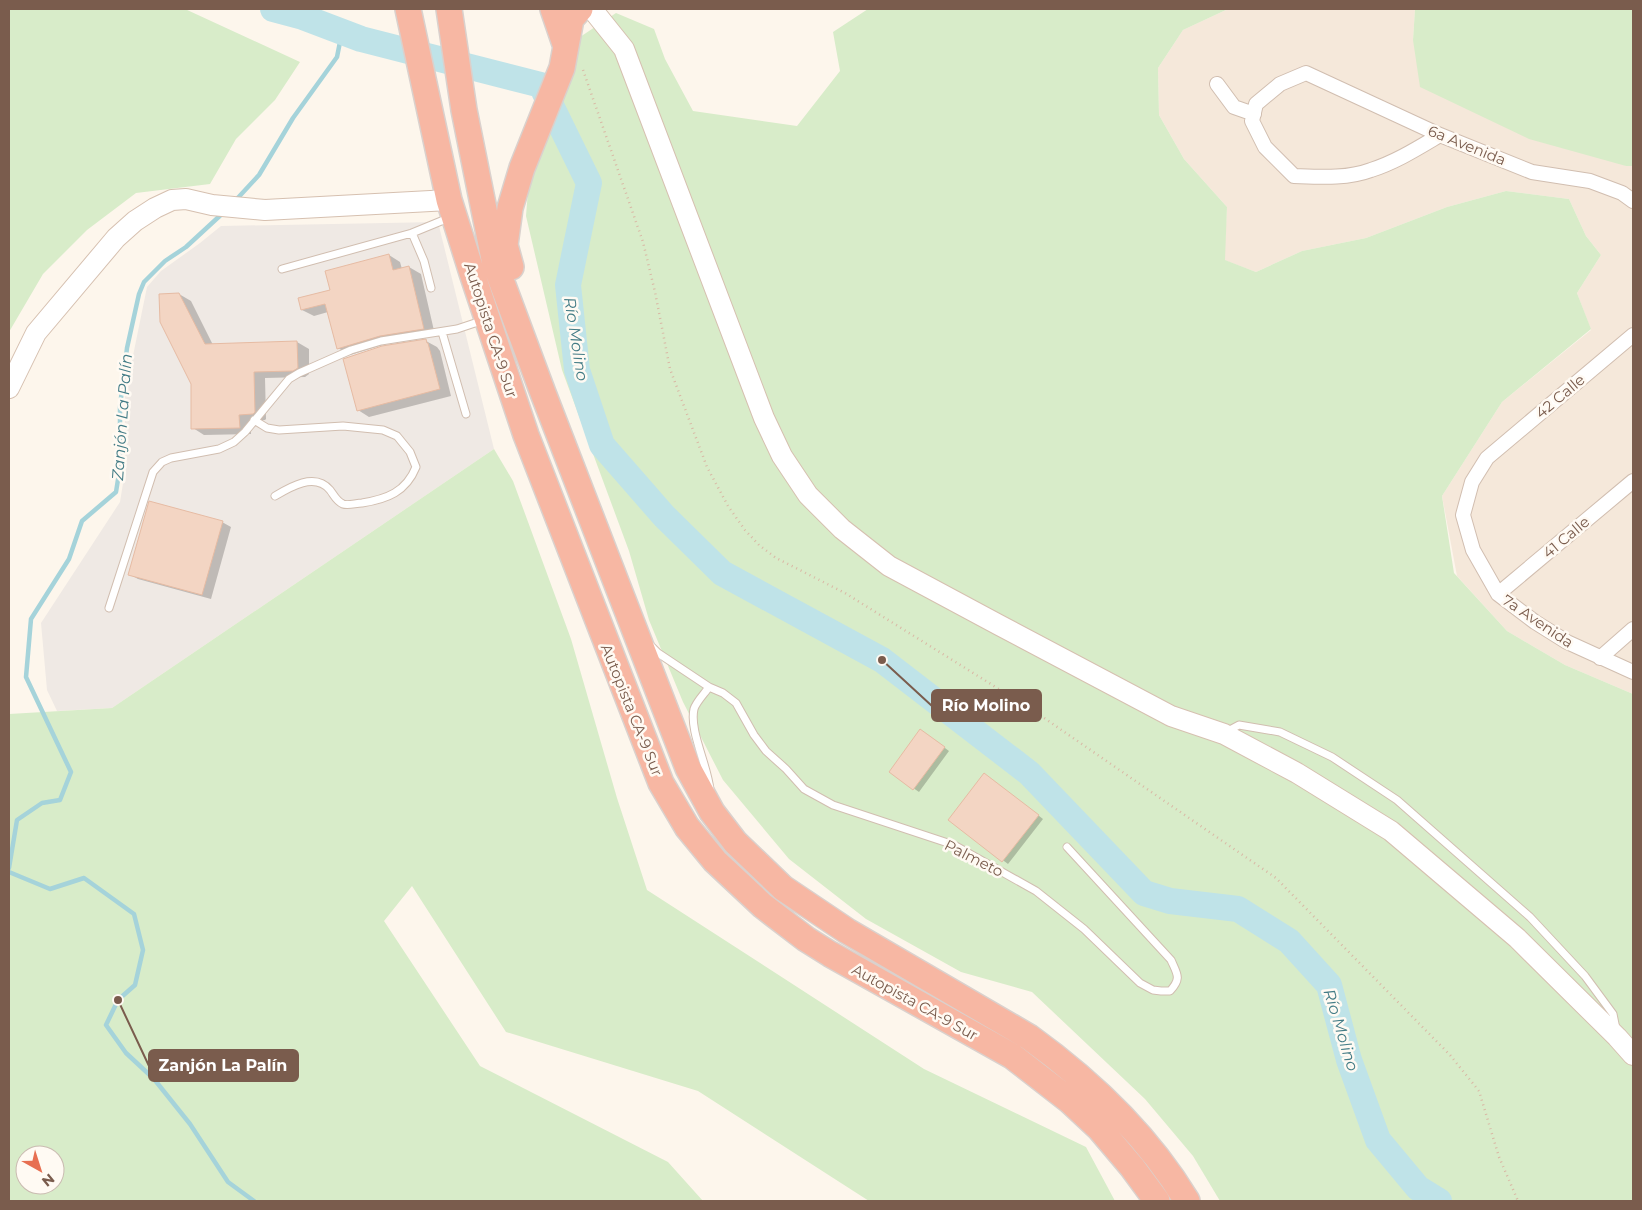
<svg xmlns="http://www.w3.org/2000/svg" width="1642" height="1210" viewBox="0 0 1642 1210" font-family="Montserrat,sans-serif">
	<rect width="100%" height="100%" fill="#fdf6ec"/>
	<path fill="#f5e8da" d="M1228,9H1415L1413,40L1626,166H1633V694L1565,665L1507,631L1457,576L1442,496L1502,402L1591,330L1577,293L1601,255L1586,236L1569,199L1506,191L1447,207L1366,238L1302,251L1256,272L1224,260L1227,207L1184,159L1159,115L1158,68L1183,30Z"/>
	<path fill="#efe9e4" d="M438,222L494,449L112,708L57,711L47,690L41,623L120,502L125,471V395L147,287L161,271L200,243L221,226Z"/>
	<path fill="#d8ecc9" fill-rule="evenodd" d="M9,9H185L300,62L275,100L236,139L210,184L136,193L87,230L43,274L9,332Z
		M868,9H1228L1183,30L1158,68L1159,115L1184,159L1227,207L1225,260L1256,272L1302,251L1366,238L1447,207L1506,191L1569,199L1586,236L1601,255L1577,293L1591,329L1502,402L1442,496L1454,573L1507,631L1565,665L1633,694V1201H1220L1193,1156L1145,1099L1032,992L961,972L866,919L789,859L723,780L683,702L649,620L629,551L562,370L526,216L530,165L556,53L616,13L654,29L665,59L693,111L797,126L840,71L833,32Z
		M1415,9H1633V166H1626L1529,139L1420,87L1413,40Z
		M494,449L513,481L571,639L617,798L647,890L924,1069L1086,1147L1115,1201H869L698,1091L506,1032L412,886L384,921L480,1066L668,1162L703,1201H9V714L112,708ZM25,1155H55V1185H25Z"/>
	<path fill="#0003" d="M389,255L400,262L402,269L409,267L421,274L435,335L392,342L350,355L338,348L328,312L314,316L302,310Z
		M179,294L191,301L213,345L297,342L309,349V374L305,377L265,378L266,419L265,420L251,421V434L204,435L193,428L192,384Z
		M426,341L437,347L440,351L451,396L369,417L358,410Z
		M222,522L231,527L211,599L138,579L129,574Z
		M926,734L949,751L919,792L890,772Z
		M990,778L1043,819L1008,864L949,820Z"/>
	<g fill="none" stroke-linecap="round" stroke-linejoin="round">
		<path stroke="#a5d3da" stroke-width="4.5" d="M235,201L259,175L293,118L337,57L342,32
			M9,868L17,820L42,803L60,800L71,772L26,677L31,619L69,559L82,521L116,492L120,467V406L127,348L139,294L144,282L165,261L186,247L224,212
			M9,872L50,889L84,878L134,914L143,950L135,985L118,1000L106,1025L126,1053L154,1079L190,1124L228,1182L254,1201"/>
		<path stroke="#bfe3e8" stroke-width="26" d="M273,9L303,17L361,39L541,85L589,183L568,285L577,370L602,445L664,516L722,573L882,660L1029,773L1144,893L1170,901L1238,909L1289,941L1329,985L1349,1060L1378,1140L1418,1188L1439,1201"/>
	</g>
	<path fill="#f3d5c3" stroke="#e6bba3" d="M389,254L393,270L409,266L424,329L380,336L337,349L325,304L301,310L298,298L330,290L325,271Z
		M179,293L205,344L297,341L298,368L293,371L254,372L255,412L253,414L239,415L240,428L191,429V384L160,322L159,294Z
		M426,339L427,343H428L440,389L357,411L343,359L382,346Z
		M149,501L223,521L202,595L128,575Z
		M920,729L945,747L913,790L889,772Z
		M984,773L1039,815L1002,862L948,820Z"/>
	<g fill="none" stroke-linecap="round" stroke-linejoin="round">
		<g stroke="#d1beb0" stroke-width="9">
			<path id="lane" d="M412,233L424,261L431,288
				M282,269L412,233L451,217
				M442,332L466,414
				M254,420L267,428L279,430L343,426L383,430L397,436L410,452L416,467C406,492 387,499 362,503C356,503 348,506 343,504C336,501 334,495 330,490C315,472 290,487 275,496
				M109,608L153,472L162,462L171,458L219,449L234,442L245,432L289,379L299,373L351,350L381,341L457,329L484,320
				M650,645L658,653L709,687
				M1226,732L1239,725L1280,732L1332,757L1397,800L1530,917L1585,976L1613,1014L1616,1029
				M710,790C708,766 689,731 694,709C696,702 705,693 709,687L723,693L736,703L754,735L766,751L786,769L804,789L833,805L954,845L1036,891L1084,929L1140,983L1153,990L1161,991H1170C1182,978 1177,974 1171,960L1067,847"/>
		</g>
		<g stroke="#d1beb0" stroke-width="16">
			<path id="street" d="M1217,84L1234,107L1254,114
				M1440,135C1418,148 1396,162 1371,170C1347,179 1320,177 1294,176L1265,147L1252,121L1256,104L1280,84L1306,73L1440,135L1532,172L1590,181L1622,193L1633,201
				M1633,335L1487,458L1472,482L1463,515L1473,550L1498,594L1535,622L1567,642L1633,672
				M1498,594L1633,481
				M1600,658L1633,629"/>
		</g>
		<g stroke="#d6c0b0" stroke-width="22">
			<path id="secondary" d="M592,9L624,49L764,418L782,456L808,495L842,529L889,566L999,625L1171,716L1224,734L1297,773L1391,831L1517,938L1617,1037L1633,1055
				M9,388L36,333L116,238L135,221L155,208L172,200L186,199L212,205L265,210L449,200"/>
		</g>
		<g stroke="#dad1cd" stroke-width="28">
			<path id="highway" d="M408,9L449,200L472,273L526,435L661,783L687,827L715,861L763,906L806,939L830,954L1012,1056L1070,1101L1099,1128L1132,1167L1157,1201
				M449,9L464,110L495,264L543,393L688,768L712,812L735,842L783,888L847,931L1029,1037C1090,1081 1148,1136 1187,1201
				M553,9L565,44
				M511,267L505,245L510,208L522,168L562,68L571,19L580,9"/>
		</g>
		<path stroke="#d9b8a5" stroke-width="2.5" stroke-dasharray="1 4" stroke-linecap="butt" d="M583,70L643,242L655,292L670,369L707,467L728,506L745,530L759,545L776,558L845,593L1034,711L1276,878L1450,1055L1479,1091L1499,1157L1518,1201"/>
		<use href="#lane" stroke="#fff" stroke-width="7"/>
		<use href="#street" stroke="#fff" stroke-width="14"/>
		<use href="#secondary" stroke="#fff" stroke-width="20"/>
		<use href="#highway" stroke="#f7b7a3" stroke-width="25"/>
	</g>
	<g text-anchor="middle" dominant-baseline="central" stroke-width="5" stroke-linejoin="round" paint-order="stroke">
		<g font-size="15" fill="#7a5c4d" stroke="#fffaf3">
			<text transform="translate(1467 145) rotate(22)">6a Avenida</text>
			<text transform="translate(491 330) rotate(72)">Autopista CA-9 Sur</text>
			<text transform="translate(1560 396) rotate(-40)">42 Calle</text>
			<text transform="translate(1566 537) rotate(-40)">41 Calle</text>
			<text transform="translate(1538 621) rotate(34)">7a Avenida</text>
			<text transform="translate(632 710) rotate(68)">Autopista CA-9 Sur</text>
			<text transform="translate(974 858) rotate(27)">Palmeto</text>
			<text transform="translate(915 1002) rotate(29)">Autopista CA-9 Sur</text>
		</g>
		<g font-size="16" font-style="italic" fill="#437c86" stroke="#fffaf3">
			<text transform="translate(576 339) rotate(81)">Río Molino</text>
			<text transform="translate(122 417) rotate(-86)">Zanjón La Palín</text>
			<text transform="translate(1341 1030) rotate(73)">Río Molino</text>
		</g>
	</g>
	<path fill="none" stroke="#7a5c4d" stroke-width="2" d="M882 660L932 706M118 1000L149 1066"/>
	<g fill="#7a5c4d" stroke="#fffaf3" stroke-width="2">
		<circle cx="882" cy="660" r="5"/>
		<circle cx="118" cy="1000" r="5"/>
	</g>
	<g fill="#7a5c4d" stroke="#7a5c4d" stroke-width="2">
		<rect x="932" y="690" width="109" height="31" rx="5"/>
		<rect x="149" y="1050" width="149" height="31" rx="5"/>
	</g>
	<g font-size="16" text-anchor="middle" font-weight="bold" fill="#fff">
		<text x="986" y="711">Río Molino</text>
		<text x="223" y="1071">Zanjón La Palín</text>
	</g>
	<rect width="1642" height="1210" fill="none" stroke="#7a5c4d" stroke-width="20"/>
	<g transform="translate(40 1170) rotate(141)"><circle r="24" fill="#fffaf3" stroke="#cabbb1"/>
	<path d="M0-4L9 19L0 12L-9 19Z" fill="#e76f51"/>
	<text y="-8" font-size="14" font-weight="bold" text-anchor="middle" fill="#7a5c4d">N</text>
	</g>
</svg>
